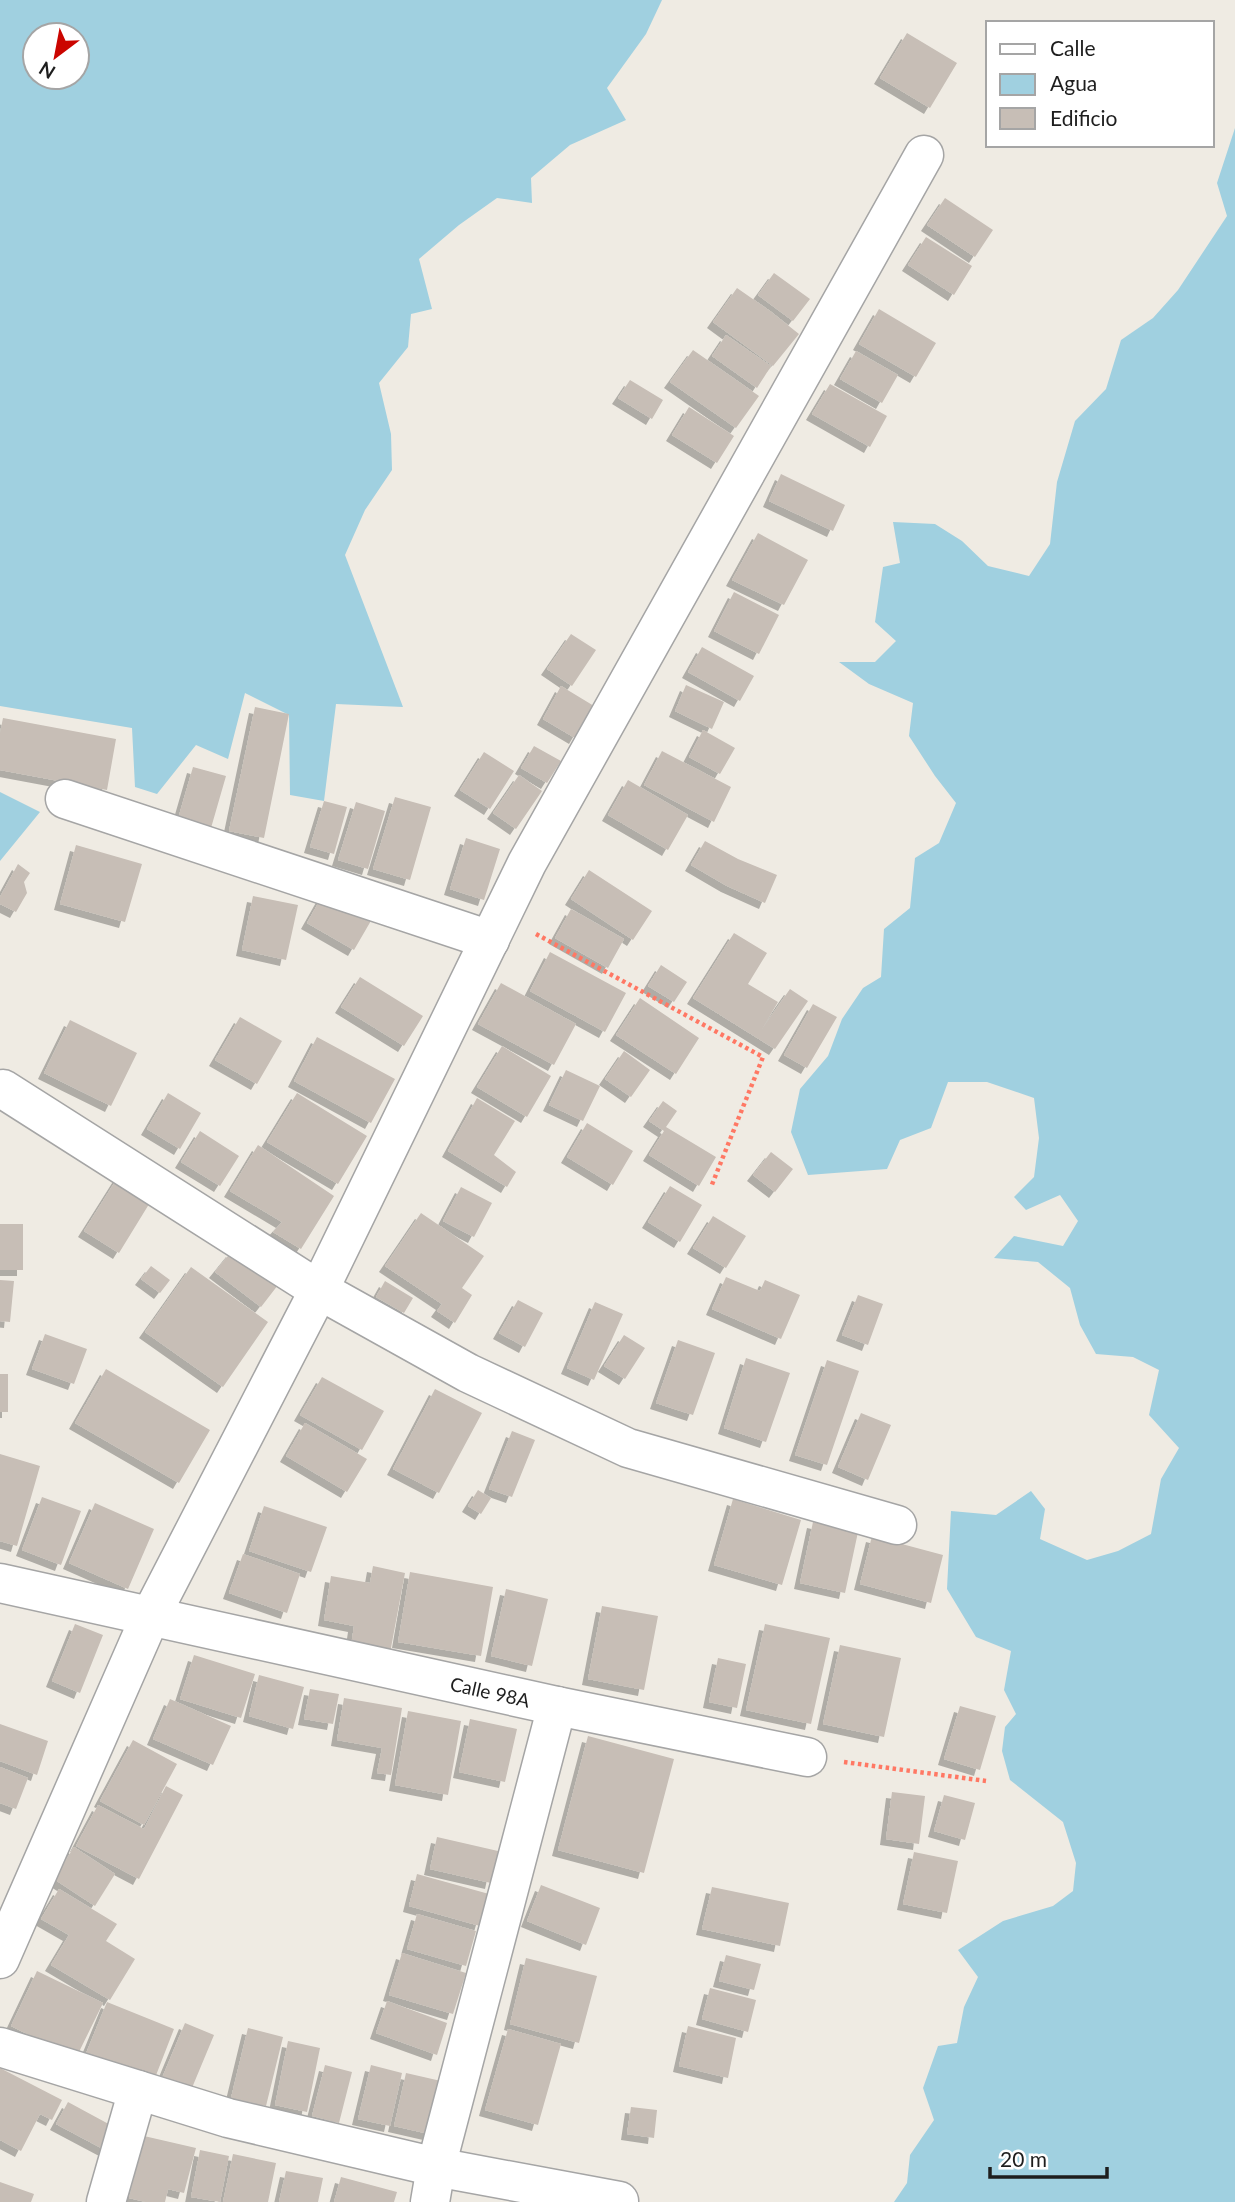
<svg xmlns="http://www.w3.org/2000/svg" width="1235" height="2202" viewBox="0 0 1235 2202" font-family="Lato,sans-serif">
	<defs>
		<filter id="shadow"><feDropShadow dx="-6" dy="6" stdDeviation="0" flood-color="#0004"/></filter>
	</defs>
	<rect width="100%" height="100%" fill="#efebe3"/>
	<path fill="#a0d0e0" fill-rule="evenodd" d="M0,0H662L646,34L607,88L626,120L570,145L531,178L532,203L497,198L459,225L419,259L432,309L411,314L408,347L379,383L391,434L392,470L365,510L345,555L403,707L336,704L324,801L290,795L289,715L245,693L228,759L196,745L157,794L135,787L132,728L0,706ZM35,35H77V77H35Z
		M1235,128V2202H894L907,2183L910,2155L934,2120L923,2088L938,2046L957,2043L964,2007L978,1977L958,1950L1003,1921L1053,1906L1073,1891L1076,1863L1063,1822L1010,1780L1002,1751L1005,1727L1016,1714L1004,1690L1011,1651L976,1637L947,1589L951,1511L996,1515L1031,1491L1045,1509L1040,1539L1087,1560L1118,1551L1151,1534L1161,1479L1179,1448L1149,1415L1159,1370L1133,1357L1096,1354L1080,1325L1070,1288L1038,1262L994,1258L1014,1236L1063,1246L1078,1221L1060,1195L1026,1210L1014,1197L1034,1177L1039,1138L1034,1098L987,1082H948L931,1128L900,1140L887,1169L808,1175L791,1132L800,1089L828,1056L842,1019L863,988L881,977L884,929L910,908L915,858L939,843L956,803L935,776L909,736L913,703L869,684L839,662H875L896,641L875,622L883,567L900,563L893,522L935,524L962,541L988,566L1029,576L1050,544L1057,482L1075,421L1106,389L1121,340L1153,318L1178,290L1227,216L1217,183Z
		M0,792L40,812L0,861Z"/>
	<path fill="#c7beb6" filter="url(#shadow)" d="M907,33L957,63L930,108L880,78Z
		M945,198L993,230L975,257L927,225Z
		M926,237L972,266L954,295L908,265Z
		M774,273L810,299L793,321L758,295Z
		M737,288L770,311L799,334L773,366L713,322Z
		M879,309L936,343L916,377L859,344Z
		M726,335L771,366L757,388L712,356Z
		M693,350L759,396L736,428L670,382Z
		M856,351L898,375L882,403L840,379Z
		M630,380L663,400L652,419L618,398Z
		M830,384L887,416L870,447L812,414Z
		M689,407L734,436L717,463L672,435Z
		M781,474L845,505L833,531L769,501Z
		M758,533L808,560L784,605L732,580Z
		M734,592L779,615L759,654L714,631Z
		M571,634L596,650L572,686L547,669Z
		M702,647L754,676L740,701L688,672Z
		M686,685L724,702L712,729L675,711Z
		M561,686L594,706L575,738L543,719Z
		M255,707L289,714L264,838L229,831Z
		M3,718L116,739L107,790L0,770V733Z
		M703,730L735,748L720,774L689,757Z
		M534,746L561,761L547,783L521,768Z
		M662,751L731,787L714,822L644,785Z
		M484,752L514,771L490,809L460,790Z
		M193,767L226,776L211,828L178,819Z
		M519,775L542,791L516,829L493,813Z
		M628,780L688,815L668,850L608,815Z
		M395,797L431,807L410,880L373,869Z
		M324,801L347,807L334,854L310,847Z
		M356,802L385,811L368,869L338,860Z
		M466,838L500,849L484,900L450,889Z
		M705,841L738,859L777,875L765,903L727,886L691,865Z
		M76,845L142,864L125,922L60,904Z
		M18,864L30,873L24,882L27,893L16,912L0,904V897Z
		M589,870L652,911L633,940L571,899Z
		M324,893L372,919L354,950L307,923Z
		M253,896L298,905L286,960L242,950Z
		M571,909L624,939L608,968L555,938Z
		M734,933L767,953L748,984L778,1002L762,1029L790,989L808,1001L775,1049L693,998Z
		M550,952L626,993L605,1032L530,991Z
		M661,965L687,982L674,1002L648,986Z
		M360,977L423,1016L404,1046L341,1007Z
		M501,983L576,1024L554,1065L478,1024Z
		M640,998L699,1038L676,1074L616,1035Z
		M813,1004L837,1017L807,1068L784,1055Z
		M240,1017L282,1041L257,1084L215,1060Z
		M70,1020L137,1053L111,1106L44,1073Z
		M317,1037L395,1079L371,1123L294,1081Z
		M502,1046L551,1076L527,1117L477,1087Z
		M624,1051L650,1070L631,1097L605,1079Z
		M566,1070L600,1086L583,1121L549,1105Z
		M168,1093L201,1113L180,1149L147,1129Z
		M297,1093L367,1136L338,1184L267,1142Z
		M477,1098L515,1121L494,1155L516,1172L507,1187L448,1151Z
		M663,1101L677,1111L666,1127L716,1157L699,1186L649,1155L664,1131L649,1121Z
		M587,1123L633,1151L613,1185L567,1157Z
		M200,1131L239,1156L220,1186L181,1162Z
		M258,1145L334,1196L301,1249L273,1232L282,1222L230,1191Z
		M771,1152L793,1169L775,1192L753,1175Z
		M120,1174L154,1196L119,1253L84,1231Z
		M670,1186L702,1205L680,1242L648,1222Z
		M461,1187L492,1203L474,1237L443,1221Z
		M421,1213L484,1256L462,1288L472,1295L455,1323L437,1311L442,1304L385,1266Z
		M713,1216L746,1236L726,1268L693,1248Z
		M0,1224H23V1270H0Z
		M232,1251L278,1285L261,1307L215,1272Z
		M151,1266L170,1280L160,1293L141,1279Z
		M191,1267L268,1322L223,1387L145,1332Z
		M726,1277L760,1291L765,1280L800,1295L781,1339L712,1309Z
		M0,1280L14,1281L10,1322L0,1321Z
		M385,1281L413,1298L404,1313L376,1297Z
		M858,1295L883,1304L868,1345L842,1335Z
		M518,1300L543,1313L525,1347L499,1333Z
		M595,1302L623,1314L594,1380L567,1368Z
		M45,1334L87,1349L74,1384L32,1369Z
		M624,1335L645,1348L625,1379L604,1366Z
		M678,1340L715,1353L693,1415L656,1403Z
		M746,1358L790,1373L766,1442L724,1428Z
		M827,1360L859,1371L827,1465L795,1455Z
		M106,1369L210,1430L179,1483L75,1423Z
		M0,1374H8V1412H0Z
		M322,1377L384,1411L362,1450L300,1415Z
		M435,1389L482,1413L439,1493L393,1469Z
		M861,1413L891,1425L868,1480L838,1467Z
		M305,1423L367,1459L347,1492L286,1456Z
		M512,1431L535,1440L512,1497L489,1489Z
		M0,1454L40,1466L17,1546L0,1541Z
		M478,1490L491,1498L481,1514L468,1506Z
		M42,1497L81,1511L61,1565L22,1550Z
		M733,1499L801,1520L782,1585L714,1565Z
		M95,1503L154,1529L128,1589L69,1563Z
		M264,1506L327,1527L311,1572L249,1551Z
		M813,1522L858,1532L845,1593L800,1583Z
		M872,1536L943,1555L931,1603L860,1584Z
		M243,1554L300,1574L287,1613L229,1593Z
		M373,1566L405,1573L390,1653L351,1646L354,1626L324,1620L331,1576L370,1583Z
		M410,1572L493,1587L481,1656L398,1642Z
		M506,1589L548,1599L532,1666L491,1656Z
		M602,1606L658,1616L644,1690L588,1679Z
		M75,1624L103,1635L80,1693L52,1681Z
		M765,1624L830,1638L811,1724L746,1710Z
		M840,1645L901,1658L884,1737L823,1724Z
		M194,1655L255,1674L241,1718L180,1699Z
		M718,1658L746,1664L737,1708L709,1702Z
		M259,1675L304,1687L293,1729L249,1716Z
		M310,1689L339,1694L333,1724L304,1719Z
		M344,1698L402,1708L391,1775L377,1773L382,1748L337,1740Z
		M170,1699L231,1726L213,1765L153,1739Z
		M960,1706L996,1716L980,1770L944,1759Z
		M408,1711L461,1721L448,1795L395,1785Z
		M470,1719L517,1729L505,1782L459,1772Z
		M0,1724L48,1741L37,1775L0,1761Z
		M588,1736L674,1759L644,1873L558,1850Z
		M133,1740L177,1764L144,1825L100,1801Z
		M0,1767L28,1778L16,1809L0,1803Z
		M166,1786L183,1795L139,1879L76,1846L98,1805L144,1829Z
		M892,1792L925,1796L919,1844L886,1839Z
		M944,1795L975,1803L965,1840L934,1831Z
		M437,1837L498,1851L491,1883L430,1869Z
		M74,1847L115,1874L95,1906L54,1879Z
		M914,1852L958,1861L947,1913L903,1904Z
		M417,1874L489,1894L480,1926L409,1906Z
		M541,1885L600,1908L586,1945L527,1921Z
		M712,1887L789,1903L780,1946L702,1929Z
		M59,1889L117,1924L106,1941L135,1959L110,2000L51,1965L69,1935L41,1919Z
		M417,1914L476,1931L466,1966L407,1949Z
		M402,1953L466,1973L453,2014L389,1995Z
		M726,1955L761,1964L754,1990L719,1981Z
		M526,1958L597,1976L579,2043L510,2024Z
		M37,1971L103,2003L76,2058L11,2026Z
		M710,1988L756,2000L748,2032L702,2019Z
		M387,2001L447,2023L437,2055L376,2033Z
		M107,2002L174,2029L153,2083L85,2056Z
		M185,2023L214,2035L189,2095L160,2083Z
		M688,2026L736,2038L728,2078L679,2066Z
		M248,2028L283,2037L266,2106L231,2098Z
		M508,2029L561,2044L538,2125L485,2110Z
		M288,2041L320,2048L307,2112L275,2105Z
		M325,2065L352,2072L339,2123L312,2116Z
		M371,2065L402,2073L390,2126L358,2119Z
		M0,2068L62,2100L52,2120L40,2114L21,2151L0,2140Z
		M406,2073L441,2081L429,2134L394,2126Z
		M68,2102L116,2128L105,2150L56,2124Z
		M631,2107L657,2110L654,2138L627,2134Z
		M144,2136L196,2148L184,2193L168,2189L165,2202H146L129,2198Z
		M200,2150L229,2156L220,2202L191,2197Z
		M233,2154L276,2163L268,2202H223Z
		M286,2171L323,2178L318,2202H279Z
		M341,2177L397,2192L394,2202H334Z
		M0,2182L34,2194L31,2202H0Z"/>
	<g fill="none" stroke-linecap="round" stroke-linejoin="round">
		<g stroke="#a5a5a5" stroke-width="41">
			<g id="street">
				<path d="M65,799L490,940"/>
				<path d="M0,1090L3,1089L319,1290L468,1373L628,1448L897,1525"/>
				<path id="s1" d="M0,1583L557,1706L807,1757"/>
				<path d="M0,1959L150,1617L319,1290L527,863L924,155"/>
				<path d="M0,2047L228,2118L436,2167L619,2201"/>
				<path d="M106,2202L138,2090"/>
				<path d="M430,2202L436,2167L557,1706"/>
			</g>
		</g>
		<path stroke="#ff7864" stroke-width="4.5" stroke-dasharray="3.5 3.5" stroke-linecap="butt" d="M536,934L763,1057L711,1187
			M844,1762L986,1781"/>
		<use href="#street" stroke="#fff" stroke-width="38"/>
	</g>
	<g text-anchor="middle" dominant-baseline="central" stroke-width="5" stroke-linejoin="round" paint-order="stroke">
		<g font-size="19" fill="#1e1e1e" stroke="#fff">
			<text stroke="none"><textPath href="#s1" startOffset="502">Calle 98A</textPath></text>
		</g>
	</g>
	<rect x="986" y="21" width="228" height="126" fill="#ffffff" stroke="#a5a5a5" stroke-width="2"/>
	<rect x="1000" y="44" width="35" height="10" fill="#ffffff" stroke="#a5a5a5" stroke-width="2"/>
	<text x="1050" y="56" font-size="21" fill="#1e1e1e">Calle</text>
	<rect x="1000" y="74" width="35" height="21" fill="#a0d0e0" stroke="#a5a5a5" stroke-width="2"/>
	<text x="1050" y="91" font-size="21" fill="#1e1e1e">Agua</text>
	<rect x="1000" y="108" width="35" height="21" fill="#c7beb6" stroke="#a5a5a5" stroke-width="2"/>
	<text x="1050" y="126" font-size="21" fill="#1e1e1e">Edificio</text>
	<g transform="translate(56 56) rotate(212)"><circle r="33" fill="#ffffff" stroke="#a5a5a5" stroke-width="2"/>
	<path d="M0-5L12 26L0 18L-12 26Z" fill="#cb0500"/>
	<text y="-10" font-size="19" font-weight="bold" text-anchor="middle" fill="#1e1e1e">N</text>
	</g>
	<path d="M990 2167v10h117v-10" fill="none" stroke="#1e1e1e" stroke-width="3.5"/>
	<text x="1000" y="2167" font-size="21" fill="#1e1e1e" stroke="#ffffff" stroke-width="5" paint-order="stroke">20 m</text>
</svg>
